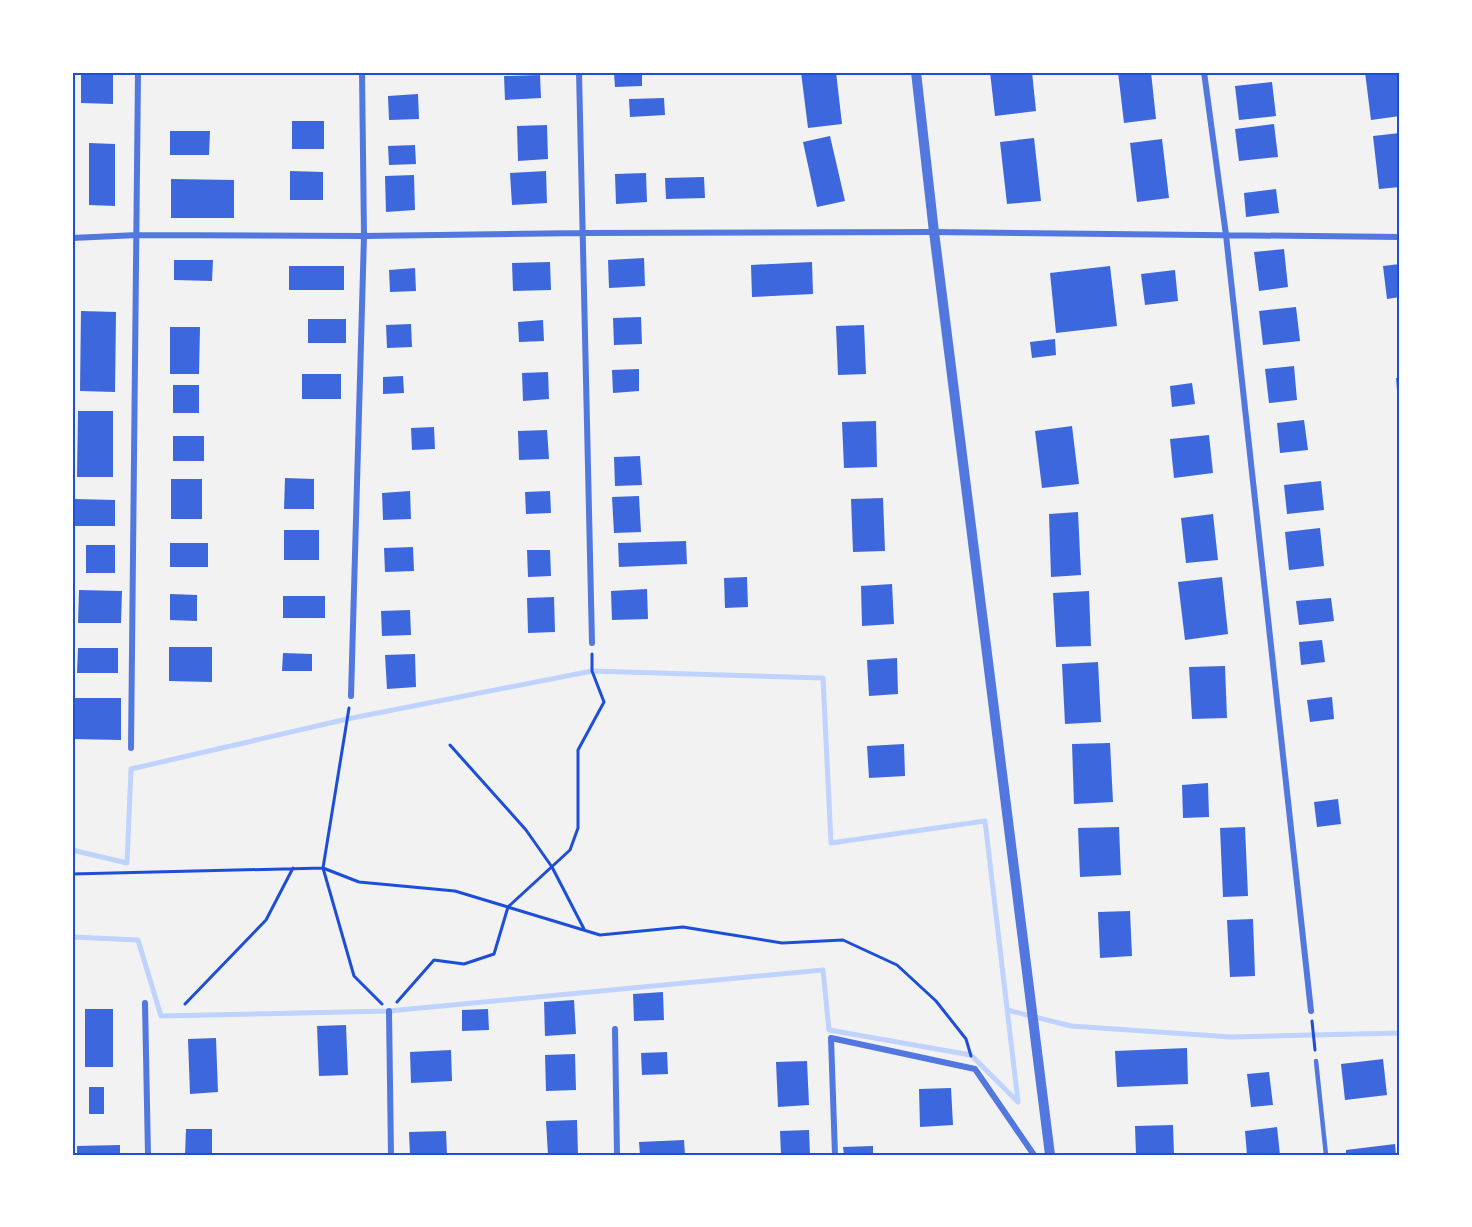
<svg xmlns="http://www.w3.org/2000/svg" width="1472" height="1227" viewBox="0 0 1472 1227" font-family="Commissioner,sans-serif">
	<rect width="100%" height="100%" fill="#f2f2f2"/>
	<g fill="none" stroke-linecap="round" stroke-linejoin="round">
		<path stroke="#bfd3fe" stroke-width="5" d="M72,850L127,863L131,769L347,719L592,671L823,678L831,843L985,821L1018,1102
			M72,937L138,940L161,1016L389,1011L823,970L829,1030L971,1055L1018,1102
			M1007,1010L1071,1026L1231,1037L1400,1033"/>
	</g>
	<path fill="#3d67dc" d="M81,72H113V104L81,103Z
		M614,72H642V86L615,87Z
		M801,72H836L842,124L808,128Z
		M990,72H1032L1036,111L995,116Z
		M1118,72H1151L1156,119L1124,123Z
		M1365,72H1398L1400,116L1371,120Z
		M540,75L541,98L505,100L504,76Z
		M1272,82L1276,116L1239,120L1235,86Z
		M418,94L419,119L389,120L388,96Z
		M664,98L665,115L630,117L629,99Z
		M292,121H324V149H292Z
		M1274,124L1278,157L1239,161L1235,129Z
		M547,125L548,159L518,161L517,126Z
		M170,131H210L209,155H170Z
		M1400,133V187L1379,189L1373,136Z
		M830,136L845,201L817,207L803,142Z
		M1034,138L1041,201L1007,204L1000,142Z
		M1162,139L1169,198L1137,202L1130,143Z
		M89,143L115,144V206L89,205Z
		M415,145L416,164L389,165L388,146Z
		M290,171L323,172V200H290Z
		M546,171L547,203L512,205L510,173Z
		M646,173L647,202L616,204L615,174Z
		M414,175L415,210L386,212L385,176Z
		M704,177L705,198L666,199L665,178Z
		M171,179L234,180V218H171Z
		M1276,189L1279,213L1246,217L1244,193Z
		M1284,249L1288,287L1259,291L1254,252Z
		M644,258L645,286L609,288L608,260Z
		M174,260H213L212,281L174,280Z
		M550,262L551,290L513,291L512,263Z
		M812,262L813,294L752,297L751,265Z
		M1400,264V297L1387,299L1383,266Z
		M289,266H344V290H289Z
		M1110,266L1117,326L1056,333L1050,273Z
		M415,268L416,291L390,292L389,270Z
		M1175,270L1178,301L1145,305L1141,274Z
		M1296,307L1300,341L1263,345L1259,311Z
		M81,311L116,312L115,392L80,391Z
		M641,317L642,344L614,345L613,318Z
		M308,319H346V343H308Z
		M543,320L544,341L519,342L518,322Z
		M411,324L412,347L387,348L386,325Z
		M864,325L866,374L838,375L836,326Z
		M170,327H200L199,374H170Z
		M1055,339L1056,355L1032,358L1030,342Z
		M1294,366L1297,400L1269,403L1265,369Z
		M639,369V391L613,393L612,370Z
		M548,372L549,399L523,401L522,373Z
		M302,374H341V399H302Z
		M403,376L404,393L383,394V377Z
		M1396,378H1400V403H1398Z
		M1192,383L1195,404L1172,407L1170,386Z
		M173,385H199V413H173Z
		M78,411H113V477H77Z
		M1304,420L1308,450L1280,453L1277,423Z
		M876,421L877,467L844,468L842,422Z
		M1072,426L1079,484L1042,488L1035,431Z
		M434,427L435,449L412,450L411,428Z
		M547,430L549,459L519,460L518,431Z
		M1209,435L1213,473L1174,478L1170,439Z
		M173,436H204V461H173Z
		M640,456L642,485L615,486L614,457Z
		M285,478L314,479V509H284Z
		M171,479H202V519H171Z
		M1321,481L1324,510L1287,514L1284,485Z
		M410,491L411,519L383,520L382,493Z
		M550,491L551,513L526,514L525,492Z
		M639,496L641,532L614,533L612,497Z
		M883,498L885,551L853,552L851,499Z
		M75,499L115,500V526H75Z
		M1078,512L1081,575L1051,577L1049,514Z
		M1213,514L1218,560L1186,563L1181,518Z
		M1320,528L1324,566L1289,570L1285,532Z
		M284,530H319V560H284Z
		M686,541L687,564L619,567L618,543Z
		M170,543H208V567H170Z
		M86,545H115V573H86Z
		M413,547L414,571L385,572L384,548Z
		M527,550H550L551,576L528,577Z
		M747,577L748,607L725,608L724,578Z
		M1222,577L1228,634L1185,640L1178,582Z
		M892,584L894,624L862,626L861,586Z
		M647,589L648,619L612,620L611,591Z
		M79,590L122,591L121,623H78Z
		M1089,591L1091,646L1056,647L1053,593Z
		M170,594L197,595V621L170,620Z
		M283,596H325V618H283Z
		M554,597L555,632L528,633L527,598Z
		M1331,598L1334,621L1299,625L1296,601Z
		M410,610L411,635L382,636L381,611Z
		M1322,640L1325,662L1301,665L1299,642Z
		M169,647H212V682L169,681Z
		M78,648H118V673H77Z
		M283,653L312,654V671H282Z
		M415,654L416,687L387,689L385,655Z
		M897,658L898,694L869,696L867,660Z
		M1098,662L1101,722L1065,724L1062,664Z
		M1225,666L1227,718L1192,719L1189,667Z
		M1332,697L1334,719L1310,722L1307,700Z
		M73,698H121V740L72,739Z
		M1110,743L1113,802L1074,804L1072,744Z
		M904,744L905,776L869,778L867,746Z
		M1208,783L1209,817L1183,818L1182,785Z
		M1338,799L1341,824L1317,827L1314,802Z
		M1119,827L1121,875L1080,877L1078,828Z
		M1245,827L1248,896L1223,897L1220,828Z
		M1130,911L1132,956L1100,958L1098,912Z
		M1253,919L1255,976L1230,977L1227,920Z
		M663,992L664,1020L634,1021L633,994Z
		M574,1000L576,1034L545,1036L544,1002Z
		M85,1009H113V1067H85Z
		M488,1009L489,1030L462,1031V1010Z
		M346,1025L348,1075L319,1076L317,1026Z
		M216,1038L218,1092L190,1094L188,1039Z
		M1187,1048L1188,1084L1117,1087L1115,1051Z
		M451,1050L452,1081L411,1083L410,1052Z
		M667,1052L668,1074L642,1075L641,1053Z
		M575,1054L576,1090L546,1091L545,1055Z
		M1383,1059L1387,1095L1345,1100L1341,1064Z
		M807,1061L809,1105L778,1107L776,1062Z
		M1269,1072L1273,1105L1251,1107L1247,1074Z
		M89,1087H104V1114H89Z
		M951,1088L953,1125L920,1127L919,1089Z
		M577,1120L578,1155H548L546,1121Z
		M1173,1125L1174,1155H1136L1135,1126Z
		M1277,1127L1280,1155H1247L1245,1131Z
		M186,1129H212V1155H185Z
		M809,1130L810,1155H781L780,1131Z
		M446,1131L447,1155H410L409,1132Z
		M684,1140L685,1155H640L639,1142Z
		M1395,1144L1396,1155H1346V1150Z
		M120,1145V1155H77V1146Z
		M873,1146V1155H844L843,1147Z"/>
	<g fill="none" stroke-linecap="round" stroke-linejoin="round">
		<path stroke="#1d4ed8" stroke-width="3" d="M349,708L323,868L359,882L455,891L600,935L683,927L782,943L843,940L897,965L936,1001L966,1039L971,1056
			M450,745L526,830L552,867L584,929
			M72,874L323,868L354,976L382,1004
			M397,1002L434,960L464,964L494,954L508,907L570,850L578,828V750L604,702L592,671V654
			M185,1004L266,920L293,868
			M1312,1021L1315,1050"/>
		<path stroke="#5277de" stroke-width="4.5" d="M1316,1061L1326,1155"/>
		<path stroke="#5277de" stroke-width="6" d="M579,72L592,643
			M1204,72L1226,235L1311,1011
			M72,238L138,235L364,236L583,233L934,232L1400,237
			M351,696L364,236L362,72
			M131,748L138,72
			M145,1003L148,1155
			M389,1011L391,1155
			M615,1029L617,1155
			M835,1155L831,1038L975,1069L1034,1155"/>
		<path stroke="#5277de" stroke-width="10" d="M916,72L934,232L1050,1155"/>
	</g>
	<rect width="1472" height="1227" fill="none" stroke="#ffffff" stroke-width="147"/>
	<rect x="74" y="74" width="1324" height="1080" fill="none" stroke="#1d4ed8" stroke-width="2"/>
</svg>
